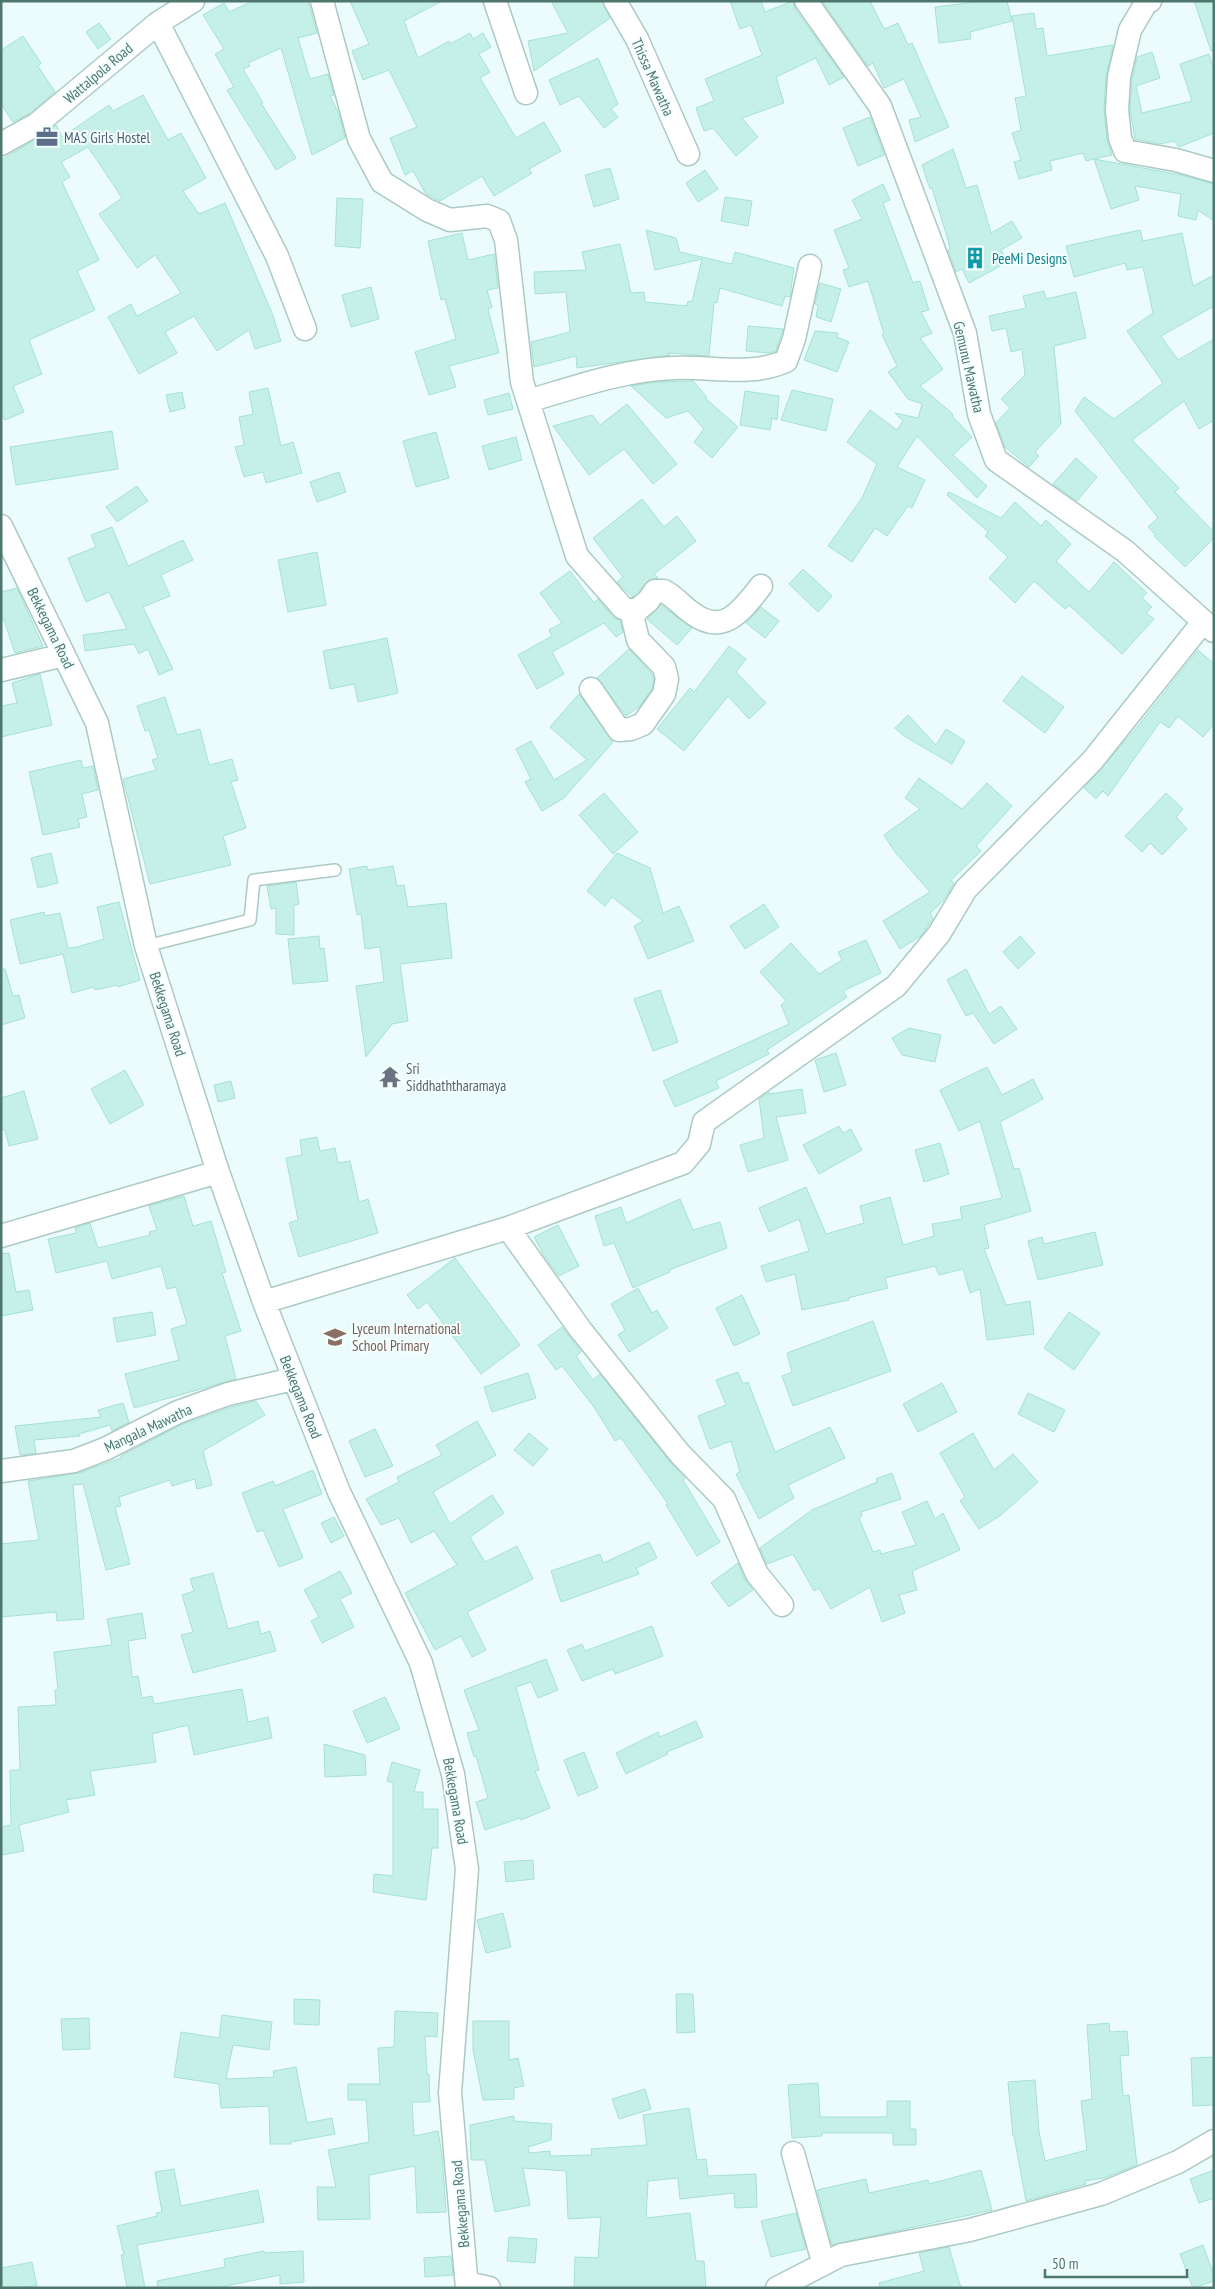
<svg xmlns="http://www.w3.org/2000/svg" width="1215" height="2289" viewBox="0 0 1215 2289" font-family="'PT Sans Narrow',sans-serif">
	<rect width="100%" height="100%" fill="#ecfcfc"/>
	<path fill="#c5f0e7" stroke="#a6e2d4" d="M253,1H308L317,33L298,38L310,79L328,74L334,95L330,96L339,114L345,138L312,155L281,48L248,63L250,66L243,69L263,103H261L296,158L276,170L227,90L234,87L215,54L224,49L203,15L224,3L229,12Z
		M350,1H442L404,21L418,58L449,41L450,44L470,33L473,39L483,33L491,47L479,54L490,72L480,78L516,138L544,122L561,151L529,169L532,173L494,196L482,176L440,201L426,194L413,171L405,175L390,138L417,127L389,70L363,80L352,51L369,44Z
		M551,1H602L610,18L534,71L528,41L568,33Z
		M730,1H761L765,12L793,1L795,9L844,77L829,85L816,58L776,77L784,103L742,118L758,137L736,156L713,128L704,131L696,108L714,101L705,79L762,55L751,25L740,29Z
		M822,1H870L884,29L898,23L908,45L912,43L949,127L915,142L909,120L921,117L904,79L884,88L873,63L868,66Z
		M984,1H1007L1012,21L970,32L971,39L939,43L935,7Z
		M1194,1H1214V50L1211,51Z
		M1034,13L1036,29L1043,28L1047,56L1113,45L1106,76L1104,109L1107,140L1112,155L1094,159L1181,175L1214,184V221L1198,210L1196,220L1178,216L1181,194L1135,186L1139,200L1111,209L1094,159L1086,161L1083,153L1050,161L1052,170L1019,179L1014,162L1021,160L1012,133L1021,130L1015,98L1026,96L1012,16Z
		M99,23L111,39L98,49L86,32Z
		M23,36L41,63L38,66L55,92L30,113L13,122L1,104V50Z
		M1152,52L1160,78L1136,86L1142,113L1192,101L1180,64L1209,54L1214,71V133L1179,147L1174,141L1160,144L1135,139L1130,110L1132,79L1137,57Z
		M598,58L618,104L611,109L618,117L604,128L579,96L560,105L549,80Z
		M143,95L168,140L181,133L206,178L183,191L199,214L225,203L272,313L281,341L255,349L249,330L217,351L194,316L165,332L177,353L139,374L108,317L131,304L137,316L181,293L155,255L137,268L99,214L122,198L88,147L61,162L70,177L62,182L99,260L77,271L95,310L29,340L42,374L13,386L24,412L5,420L1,412V160L43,135L56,125L62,137L109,105L113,111Z
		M870,117L884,155L858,166L843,128Z
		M953,149L966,188L977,185L991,233L1012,221L1022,238L1001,250L1008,262L969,283L962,269L956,272L948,250L950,249L948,240L932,188L930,189L922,165Z
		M610,168L619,199L594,207L585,175Z
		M705,170L718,189L698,202L686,183Z
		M883,184L890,200L883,203L913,283L920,281L929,310L921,312L932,333L920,338L943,369L920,386L953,414L952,416L972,437L953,455L987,486L977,498L917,436L897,467L925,480L912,508L908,506L887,536L875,528L852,562L828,546L862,498L877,464L847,442L870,410L897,430L903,421L895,413L918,418L922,404L908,399L888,372L897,366L882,335L884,334L868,281L849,287L843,270L849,268L834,230L862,219L852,200Z
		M725,197L752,201L748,226L721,221Z
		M337,198L363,199L360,248L335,246Z
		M646,230L676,238L680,252L732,264L735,252L794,268L790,297L785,296L782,306L720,288L717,303L714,302L709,356L668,353L670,355L577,368L576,356L534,367L531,342L570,332L566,292L535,294L534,272L586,270L582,252L620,244L631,293L644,292L645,302L687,306L688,301L692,302L702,259L655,270Z
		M1140,230L1143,241L1182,233L1193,286L1214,275V306L1161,336L1178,360L1214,339V420L1199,429L1184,401L1132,440L1179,488L1175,492L1214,532V538L1185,567L1154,536L1155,534L1148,527L1158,518L1075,411L1084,397L1114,419L1163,383L1127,331L1153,313L1143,267L1127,270L1125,263L1074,277L1066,246Z
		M462,233L468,260L494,254L498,288L487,290L492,307L488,309L499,353L449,366L456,387L429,395L415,352L456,339L445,299L441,300L428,241Z
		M820,283L841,289L831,322L816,317L818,305L815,304Z
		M371,287L379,319L351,327L342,295Z
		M1044,291L1046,299L1076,292L1086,338L1054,346L1061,424L1035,452L1039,456L1029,467L1005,447L996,423L1010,408L1001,399L1025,375L1022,349L1011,352L1006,328L992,331L989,316L1026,308L1023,296Z
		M748,326L783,329L776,351L769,353L746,351Z
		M815,331L838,333L837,337L849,342L837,372L804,360Z
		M693,381L707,397L705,398L738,427L712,458L694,442L704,429L688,411L666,418L631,386L656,382Z
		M268,388L281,446L293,442L302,473L266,483L263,472L244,477L235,447L244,445L239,417L253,414L249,392Z
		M792,390L833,399L826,431L781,420Z
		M745,391L779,396L777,420L772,418L770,430L740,425Z
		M182,392L185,408L170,412L166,395Z
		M509,393L513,409L488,415L484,400Z
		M627,404L677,464L653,484L624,449L589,475L553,426L592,415L600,425Z
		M112,431L118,469L16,485L10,447Z
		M436,432L449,478L416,487L403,441Z
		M516,437L522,460L489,470L482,446Z
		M1076,458L1097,477L1077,501L1053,484Z
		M339,472L346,492L317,502L310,482Z
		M137,486L148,501L117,522L106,507Z
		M949,492L1001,518L1015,502L1041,526L1046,520L1071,544L1056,561L1089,592L1114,562L1147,593L1142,598L1152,607L1146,613L1154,619L1122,654L1069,605L1065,609L1034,581L1015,603L989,578L1008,557L985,536L988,532L947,495Z
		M642,499L664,527L677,516L696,541L654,574L658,578L649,580L633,597L617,582L623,577L593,538Z
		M112,527L128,566L183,540L193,560L161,575L170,596L143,607L173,669L159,675L148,649L139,654L134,644L85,651L83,635L127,629L109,592L86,602L68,558L96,547L91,535Z
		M317,552L326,605L288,612L278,560Z
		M803,569L832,596L818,612L789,584Z
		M570,571L594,603L598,599L613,617L620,621L623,632L616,637L604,623L552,652L564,674L537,689L518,655L552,636L549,630L562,623L540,593Z
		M17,588L43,646L15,653L4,620H1V592Z
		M661,605L692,628L677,645L647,619Z
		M761,607L779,621L765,638L746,623Z
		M387,638L398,693L358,702L354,684L330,689L323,651Z
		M729,646L746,659L736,672L766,703L749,719L728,696L684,751L657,729L690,688L694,692Z
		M629,649L652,674L654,679L652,689L640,706L626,716L597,678Z
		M1198,650L1214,664V724L1203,737L1178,716L1169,728L1160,722L1108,796L1103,791L1096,799L1084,788L1138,726Z
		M40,674L52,725L1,737V706L17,703L12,683Z
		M1022,676L1064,707L1045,733L1003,701Z
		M579,694L613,742L564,798L542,811L525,782L531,779L516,749L531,741L554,780L587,760L550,727Z
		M165,697L177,735L200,729L209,765L232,759L238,780L231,782L246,828L223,836L231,865L150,884L123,779L156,770L152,760L158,758L149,730L145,731L137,706Z
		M908,715L936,745L946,729L965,741L952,764L904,736L895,728Z
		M81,760L83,768L93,766L98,790L82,794L87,817L78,819L80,827L43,835L29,772Z
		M919,778L962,809L987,783L1012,806L976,846L981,851L951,880L954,883L943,901L930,913L933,918L928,926L921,936L900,949L883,921L930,892L895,852L884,835L920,809L905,798Z
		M604,793L638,832L613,854L579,815Z
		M1166,793L1183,809L1176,817L1187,829L1162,855L1150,843L1142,852L1125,836Z
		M51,853L58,883L38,888L31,858Z
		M617,853L650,868L663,913L679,906L694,941L648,959L634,926L643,921L612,897L605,906L587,891Z
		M367,866L368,870L393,866L397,886L404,885L408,907L446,903L452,958L400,964L408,1021L392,1024L366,1057L356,986L384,982L380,947L365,949L361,914L357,915L349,869Z
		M296,882L299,904L294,905V935L276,934V908L271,909L267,886Z
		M119,902L140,980L118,987L117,985L95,990L94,987L72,993L63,954L20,964L10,920L44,912L45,916L60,913L68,948L77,947L104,939L97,907Z
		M764,904L779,927L745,949L730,926Z
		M319,936L320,949L324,948L328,981L293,984L288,939Z
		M1020,936L1035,953L1018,969L1003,952Z
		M866,940L881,973L843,991L847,997L767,1050L769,1054L716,1081L719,1088L675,1107L663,1081L789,1024L781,1005L786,1001L760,972L791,943L819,974L842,960L838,952Z
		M1,969H5L13,996L19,995L25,1018L1,1025Z
		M966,969L989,1014L1001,1006L1017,1029L994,1044L973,1013L966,1016L947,980Z
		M660,990L678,1042L653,1051L634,999Z
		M909,1028L941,1035L935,1062L902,1055L892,1038Z
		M836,1053L846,1085L824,1092L815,1060Z
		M987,1067L1002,1095L1033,1079L1043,1099L1000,1122L1014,1169L1019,1168L1031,1211L984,1225L989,1248L984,1249L1006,1305L1030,1301L1034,1334L987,1340L980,1289L970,1293L963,1269L939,1275L935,1266L885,1278L888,1288L848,1298L849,1300L802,1310L795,1274L766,1282L761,1266L809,1251L799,1219L769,1232L759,1208L806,1187L826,1234L864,1223L860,1206L890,1197L903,1245L934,1236L932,1224L962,1219L960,1207L1002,1198L980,1121L959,1131L940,1090Z
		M125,1070L144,1105L110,1124L91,1089Z
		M231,1081L235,1098L218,1102L214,1085Z
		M802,1089L806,1113L776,1117L788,1160L748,1172L740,1145L764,1138L759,1099L769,1092V1094Z
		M24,1091L38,1139L9,1146L5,1130H1V1098Z
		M839,1126L843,1133L851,1129L862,1150L819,1174L803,1145Z
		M317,1137L320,1151L335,1148L338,1163L350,1161L359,1202L368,1199L378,1233L299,1257L289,1223L298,1220L286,1158L302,1155L300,1140Z
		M940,1143L949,1174L924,1182L915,1150Z
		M184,1196L193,1226L211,1221L226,1272L222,1273L241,1331L225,1336L236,1379L134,1408L125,1374L179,1360L171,1329L187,1324L176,1287L167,1289L161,1266L112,1279L107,1261L56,1273L48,1239L76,1233L75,1228L90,1223L98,1248L150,1235L149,1232L157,1230L149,1206Z
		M680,1199L693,1230L720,1222L727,1248L669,1270L670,1272L633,1288L614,1243L604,1246L595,1216L621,1207L626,1223Z
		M558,1225L579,1266L559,1276L545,1257L534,1237Z
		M1095,1232L1103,1265L1038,1280L1028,1241L1042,1237L1044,1244Z
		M9,1253L16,1292L29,1290L33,1310L1,1316V1254Z
		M455,1258L520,1345L481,1374L427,1302L418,1309L407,1295Z
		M638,1288L652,1313L657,1310L668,1328L629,1352L618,1335L625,1330L611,1304Z
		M742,1295L760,1334L734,1346L716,1308Z
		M152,1312L156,1335L117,1342L113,1318Z
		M1069,1312L1100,1333L1074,1370L1044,1348Z
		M873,1321L891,1371L793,1406L782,1376L792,1372L787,1353Z
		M562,1327L581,1352L576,1356L593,1380L600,1374L670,1462L685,1478L683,1480L720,1542L697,1556L666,1505L668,1504L621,1438L615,1441L594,1407L562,1366L556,1370L538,1345Z
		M738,1372L743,1384L748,1382L775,1452L830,1427L845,1458L788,1485L794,1498L759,1519L736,1474L740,1472L731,1441L710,1449L698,1416L726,1405L716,1380Z
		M528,1373L536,1398L492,1412L484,1387Z
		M942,1383L957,1412L918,1432L903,1404Z
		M1028,1393L1065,1410L1054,1432L1018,1414Z
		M256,1401L265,1415L203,1451L212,1485L197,1489L195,1479L172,1486L170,1480L119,1497L121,1506L115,1507L130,1564L106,1570L83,1484L73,1485L84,1619L57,1621L56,1612L1,1617V1544L39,1540L28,1481L79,1473L121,1458V1456L183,1424L232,1407Z
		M123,1403L129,1422L112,1431L110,1425L79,1434L80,1436L34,1440L36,1453L20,1455L15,1426L101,1417L98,1410Z
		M477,1421L496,1455L433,1492L450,1524L492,1495L504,1513L470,1537L485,1562L517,1546L533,1579L467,1612L486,1650L472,1657L461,1636L435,1650L405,1593L457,1565L434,1531L411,1543L399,1518L381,1525L366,1499L399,1482L397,1477L442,1455L436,1445Z
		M375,1429L393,1466L365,1477L349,1441Z
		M529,1433L548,1449L533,1466L514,1450Z
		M973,1433L994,1470L1013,1454L1038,1482L1001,1515L979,1529L960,1501L965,1497L940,1453Z
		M313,1470L322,1494L283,1509L303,1558L279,1567L263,1530L257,1532L242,1493L273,1481L275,1486Z
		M892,1473L901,1499L861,1512L862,1516L859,1518L873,1552L880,1550L881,1554L916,1545L902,1512L927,1501L935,1519L943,1513L960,1550L912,1571L917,1590L899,1595L905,1613L882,1622L870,1587L831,1609L819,1588L814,1591L793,1554L767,1564L760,1548L812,1510L877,1482L876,1479Z
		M334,1517L344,1536L331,1543L321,1523Z
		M649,1542L657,1558L636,1568L639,1574L561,1602L551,1571L600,1554L603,1563Z
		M738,1563L745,1580L753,1590L729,1607L711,1583Z
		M340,1571L352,1593L340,1599L354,1627L322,1643L311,1621L319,1617L304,1590Z
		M213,1573L228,1629L258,1621L261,1634L270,1631L276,1651L193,1673L181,1635L193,1632L182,1595L194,1591L190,1579Z
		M142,1613L146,1638L128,1641L132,1677L138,1676L142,1698L152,1696L154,1704L242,1689L248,1722L268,1717L272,1738L194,1755L188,1725L152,1734L156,1762L90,1771L95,1795L66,1800L69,1812L19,1825L24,1851L1,1855V1827L11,1825L10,1770H20L18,1707L56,1705L55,1690H58L54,1652L112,1645L107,1619Z
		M652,1626L663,1656L615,1674L613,1669L582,1681L567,1650L582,1644L585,1651Z
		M546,1659L558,1690L538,1698L531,1682L516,1687L539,1770L535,1771L550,1808L521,1820L520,1818L485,1830L476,1802L488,1798L476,1756L474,1757L467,1733L479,1730L464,1690Z
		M385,1697L400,1729L367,1743L353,1711Z
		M696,1721L703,1737L667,1752L668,1754L626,1774L616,1753L658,1732L660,1737Z
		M324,1744L365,1755L366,1775L325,1777Z
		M584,1752L598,1788L578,1796L564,1760Z
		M392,1762L420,1770L414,1792H423V1809H438V1848H432L426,1900L373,1892L374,1874L393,1876V1783L387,1781Z
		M533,1860L534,1879L506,1882L504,1862Z
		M503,1913L511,1947L486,1953L477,1920Z
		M676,1994H693L695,2032L677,2033Z
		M294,1999L320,2000L319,2025L294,2024Z
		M395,2011L438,2013L437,2037L425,2036L427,2074H429L430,2102H412L414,2136L438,2131L442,2155L446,2212L417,2213L415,2166L369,2175L370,2219L318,2220L317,2187H336L328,2150L369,2142L366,2100H348V2084H380L378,2048L394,2047Z
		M222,2015L272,2022L269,2050L233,2045L226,2079L274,2077L273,2071L296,2067L307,2123L332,2118L335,2134L291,2142V2144H270L269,2106L221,2108L219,2084L174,2077L181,2032L219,2038Z
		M89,2018L90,2049L63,2050L61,2019Z
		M473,2021H509V2060L518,2058L524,2086L514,2088V2099L483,2100L473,2050Z
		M1109,2023L1110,2032L1127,2031L1129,2055L1120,2056L1123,2096L1129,2095L1137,2165L1104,2178L1085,2181L1086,2184L1026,2201L1014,2136H1013L1008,2082L1035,2080L1039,2132L1045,2161L1087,2150L1081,2101L1092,2099L1087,2025Z
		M1214,2057V2105L1193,2106L1191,2058Z
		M818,2083L820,2117H887V2101H910V2129H916V2145H893V2133H822V2136L792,2138L788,2085Z
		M645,2089L651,2109L619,2119L612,2099Z
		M689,2108L697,2160L706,2159L708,2176L756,2174L757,2207L735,2208L734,2193L680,2199L678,2178L648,2181L646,2218L690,2213L696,2261H704L706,2288H574L575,2257L598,2258L601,2217L568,2219L566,2171L523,2168L530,2205L495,2212L485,2160H471L470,2125L514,2116V2121L552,2124L551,2140L528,2147L529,2153L550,2151V2156L592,2155L591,2149L647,2145L643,2115Z
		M174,2169L181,2206L258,2190L264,2222L137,2245L145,2288H127L121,2255H124L117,2226L157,2216L156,2213L162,2212L155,2172Z
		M981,2170L992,2210L832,2245L817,2190L866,2179L869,2193L928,2180L929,2184Z
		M1214,2170V2198L1199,2203L1190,2179Z
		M796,2213L806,2249L771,2257L761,2221Z
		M509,2237L537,2239L535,2263L507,2261Z
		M1203,2245L1214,2275V2281L1193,2288L1180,2254Z
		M949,2247L961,2288H880L879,2283L924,2271L919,2253Z
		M264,2251L265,2253L303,2251L304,2282L280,2284V2275L216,2288H158L157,2281L225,2267L224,2259Z
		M451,2256L453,2275L425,2277L424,2258Z
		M32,2262L37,2286L1,2288V2268Z"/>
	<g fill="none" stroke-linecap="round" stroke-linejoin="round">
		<g stroke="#accac4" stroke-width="14">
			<path id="service" d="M146,946L250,920L254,880L335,870"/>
		</g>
		<g stroke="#accac4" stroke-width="25">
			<path id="minor" d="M322,1L359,139L382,182L427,210L450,220L487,216L499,221L506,240L522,382L577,556L623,608L636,611L648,601L655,591H664C675,597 682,606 692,613C724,637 742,610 761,586
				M495,1L526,93
				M615,1L637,39L688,154
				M806,1L880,106L965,333L979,414L996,460L1125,551L1214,631
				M1150,1L1146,3L1130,30L1119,77L1117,110L1120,138L1125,151L1176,160L1214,171
				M158,23L277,256L305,329
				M1,144L37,124L158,23L193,1
				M528,401C576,387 623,370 673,368C710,366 751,377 786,361L794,339L810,266
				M1,526L97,723L146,946L218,1172L264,1302L339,1492L421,1663L453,1774L467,1869L450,2093L467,2288
				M1,670L64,655
				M591,689L619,730L631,729L643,724L664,694L667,679L664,667L638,640L633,619L636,611
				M508,1228L580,1329L680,1454L724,1499L757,1574L782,1605
				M1,1236L218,1172
				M264,1302L508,1228L683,1163L699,1144L704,1122L896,986L939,934L966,889L1092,761L1203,622
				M1,1471L74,1461L105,1449L178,1412L228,1394L293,1379
				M793,2153L823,2262
				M467,2283L489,2288
				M777,2288L841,2255L970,2230L1101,2194L1178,2162L1214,2141"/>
		</g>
		<use href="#service" stroke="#fff" stroke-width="11"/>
		<use href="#minor" stroke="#fff" stroke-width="22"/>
	</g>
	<defs>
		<g id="office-bare" transform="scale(1.725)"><path d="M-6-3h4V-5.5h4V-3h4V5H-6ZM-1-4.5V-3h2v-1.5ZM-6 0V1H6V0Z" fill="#5c6f8a" stroke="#f3fefe" stroke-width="2.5" paint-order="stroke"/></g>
		<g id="building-bare" transform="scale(1.725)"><path d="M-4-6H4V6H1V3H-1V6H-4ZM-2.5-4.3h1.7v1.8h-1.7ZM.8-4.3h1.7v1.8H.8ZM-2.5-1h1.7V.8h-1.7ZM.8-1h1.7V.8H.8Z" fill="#0f9aa8" stroke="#f3fefe" stroke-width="2.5" paint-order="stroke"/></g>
		<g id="temple-bare" transform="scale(1.725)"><path d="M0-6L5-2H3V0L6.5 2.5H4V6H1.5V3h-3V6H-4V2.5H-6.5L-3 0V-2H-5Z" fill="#6b7280" stroke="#f3fefe" stroke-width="2.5" paint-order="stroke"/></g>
		<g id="school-bare" transform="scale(1.725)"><path d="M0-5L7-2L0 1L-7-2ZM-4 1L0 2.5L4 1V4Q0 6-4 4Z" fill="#8d6e63" stroke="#f3fefe" stroke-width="2.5" paint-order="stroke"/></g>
	</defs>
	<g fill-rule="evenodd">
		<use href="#office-bare" x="47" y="137"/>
		<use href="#building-bare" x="975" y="258"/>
		<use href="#temple-bare" x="390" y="1077"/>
		<use href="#school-bare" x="335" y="1337"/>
	</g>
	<g text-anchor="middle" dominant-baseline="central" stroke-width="4" stroke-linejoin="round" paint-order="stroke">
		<g font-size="15" fill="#4f776d" stroke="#f3fefe">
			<text transform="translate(98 73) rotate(-40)">Wattalpola Road</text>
			<text transform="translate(653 77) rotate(66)">Thissa Mawatha</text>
			<text transform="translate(969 367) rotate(77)">Gemunu Mawatha</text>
			<text transform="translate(51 628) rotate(64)">Bekkegama Road</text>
			<text transform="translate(168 1014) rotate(72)">Bekkegama Road</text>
			<text transform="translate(301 1397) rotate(68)">Bekkegama Road</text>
			<text transform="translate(148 1428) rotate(-25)">Mangala Mawatha</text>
			<text transform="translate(456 1801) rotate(80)">Bekkegama Road</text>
			<text transform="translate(460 2204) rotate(-95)">Bekkegama Road</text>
		</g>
		<g font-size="15" fill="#4e5e75" stroke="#f3fefe" text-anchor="start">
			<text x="64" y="137">MAS Girls Hostel</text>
		</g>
		<g font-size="15" fill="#0d838f" stroke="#f3fefe" text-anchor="start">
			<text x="992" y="258">PeeMi Designs</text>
		</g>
		<g font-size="15" fill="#5b616d" stroke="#f3fefe" text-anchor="start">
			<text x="406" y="1068">Sri<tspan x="406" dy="17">Siddhaththaramaya</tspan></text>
		</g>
		<g font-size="15" fill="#785e54" stroke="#f3fefe" text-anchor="start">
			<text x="352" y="1328">Lyceum International<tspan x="352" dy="17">School Primary</tspan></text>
		</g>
	</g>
	<rect width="1215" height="2289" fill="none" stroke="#4f776d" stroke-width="5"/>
	<path d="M1045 2269v8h142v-8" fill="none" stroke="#4f776d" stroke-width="2.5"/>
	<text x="1052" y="2269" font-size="15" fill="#4f776d" stroke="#f3fefe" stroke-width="4" paint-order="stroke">50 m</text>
</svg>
